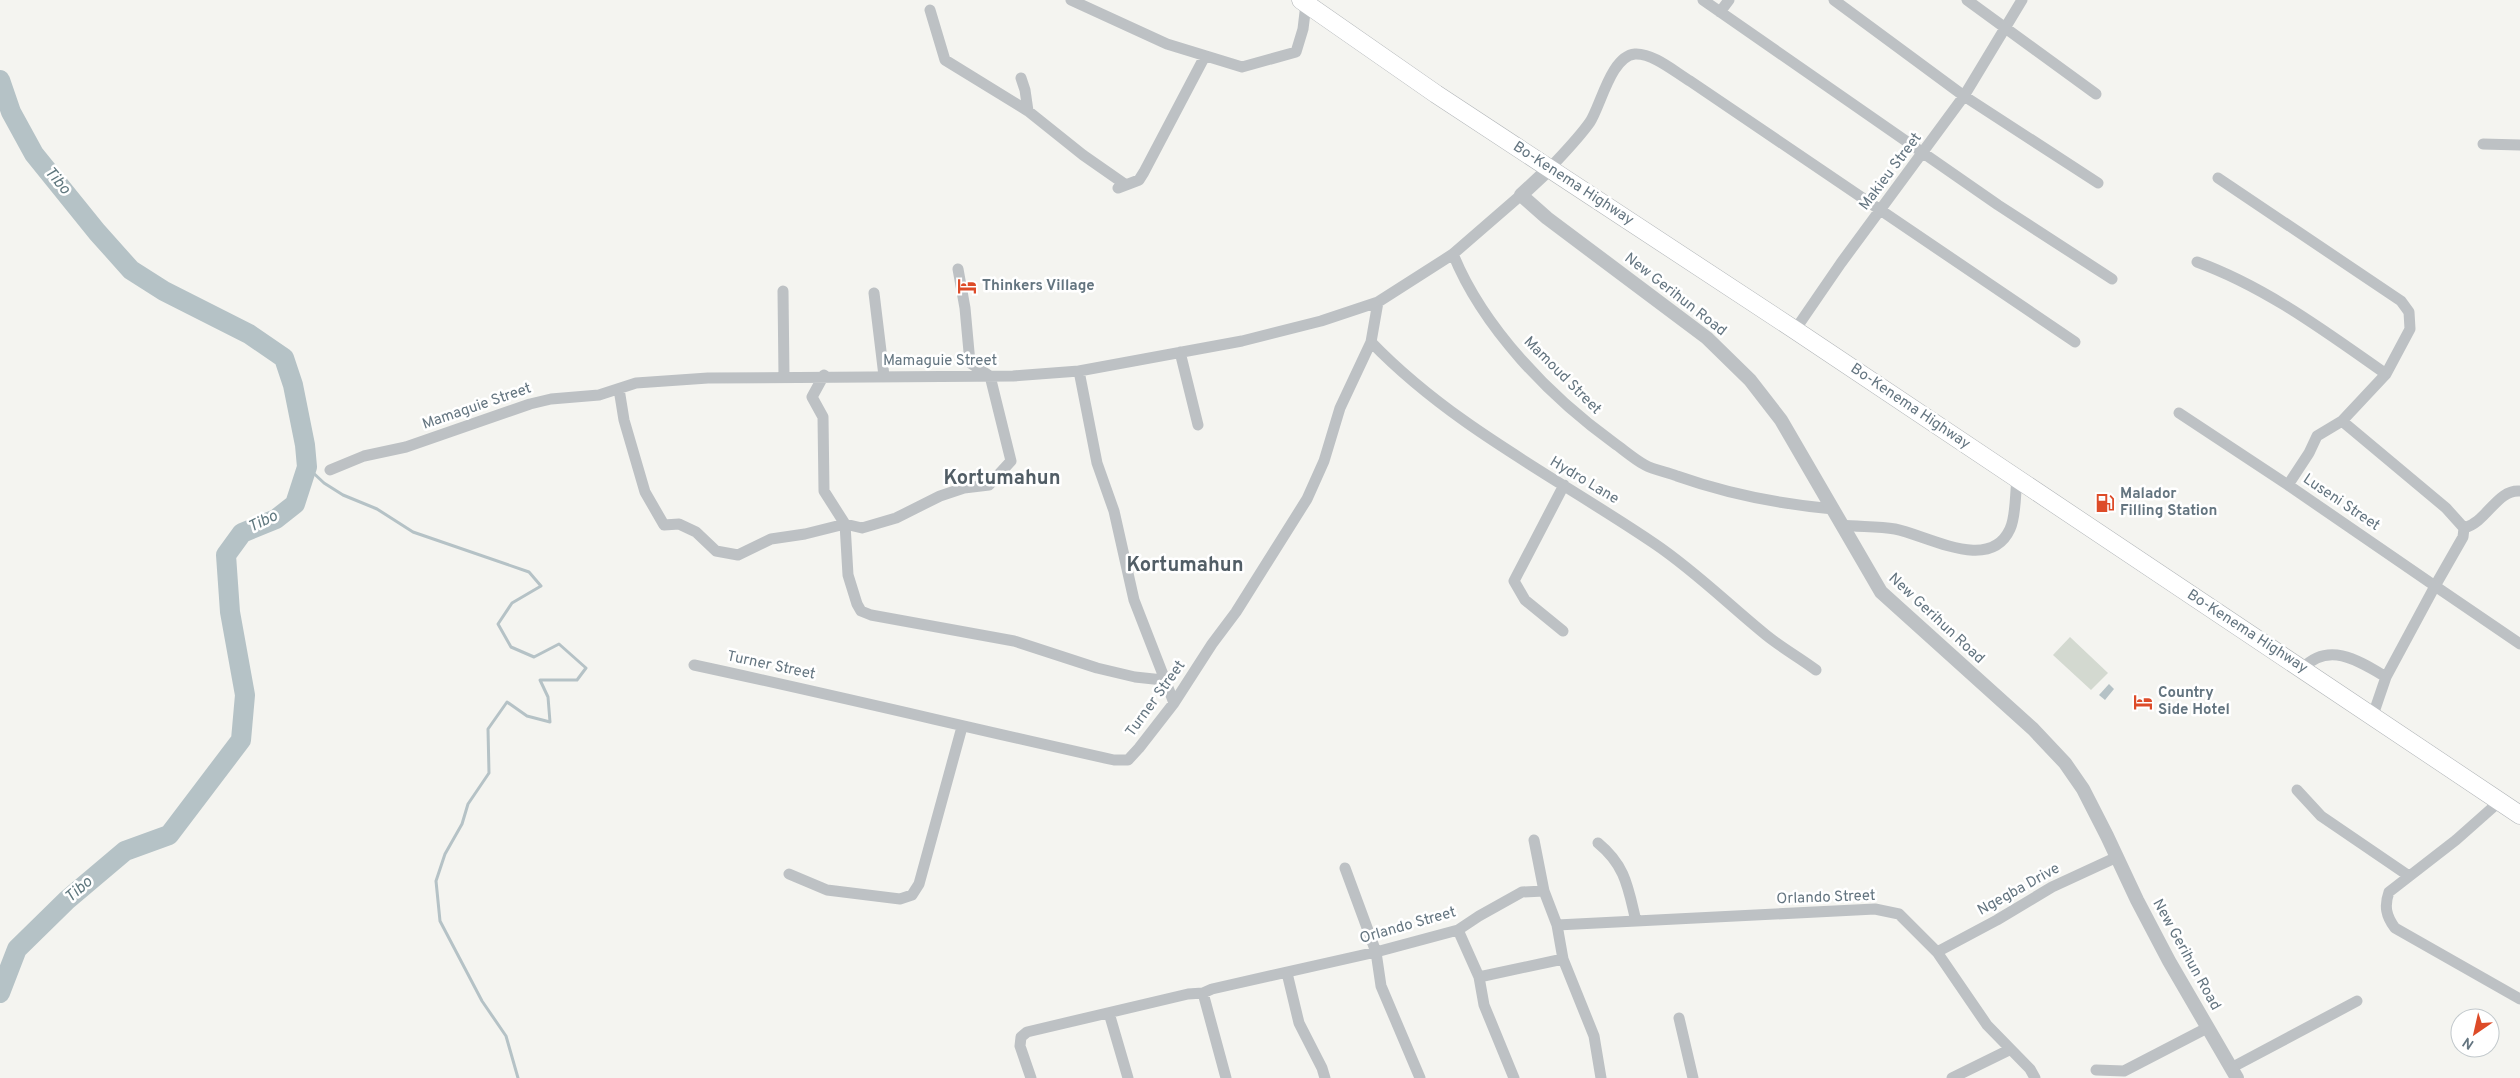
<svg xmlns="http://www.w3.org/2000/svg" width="2520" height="1078" viewBox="0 0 2520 1078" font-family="Overpass,sans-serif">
	<rect width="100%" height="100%" fill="#f4f4f0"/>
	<path fill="#d3d9d0" d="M2070,637L2108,673L2091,690L2053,655Z"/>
	<path fill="#b5c2c6" d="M2109,684L2114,689L2105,700L2099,695Z"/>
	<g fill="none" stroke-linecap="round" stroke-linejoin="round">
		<path stroke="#b5c2c6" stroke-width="3" d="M307,467L324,483L343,495L377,509L413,532L529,572L541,586L512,603L498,624L511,647L534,657L559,644L586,668L577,680H540L548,697L550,722L527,716L507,702L488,729L489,773L468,804L462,824L445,854L436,881L440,921L482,1001L506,1036L518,1078"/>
		<path stroke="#b5c2c6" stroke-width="20" d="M0,80L11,112L34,154L97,232L131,270L164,291L249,334L284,358L293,385L305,445L307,467L295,504L276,519L242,533L226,555L230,612L245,695L241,740L169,835L125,851L67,900L17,949L0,993"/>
		<g stroke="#b0b4b7" stroke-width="19">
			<path id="trunk" d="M1301,0L1436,94L1795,330L2520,815"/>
		</g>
		<path stroke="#bdc1c4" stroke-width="11" d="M1071,0L1167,44L1242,67L1296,52L1303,29L1306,4
			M1703,0L1998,205L2112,279
			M1834,0L1964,96L2098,183
			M1967,0L2096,94
			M930,10L945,60L1028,111
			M1720,12L1729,0
			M1021,78L1025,90L1028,111L1083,155L1126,185
			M2483,144L2520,145
			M1549,169C1563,154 1578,139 1590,122C1601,105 1611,56 1635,54C1653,53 1675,72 1690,81L2075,342
			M2218,178L2401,301L2409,312L2410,329L2386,374L2342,421L2317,436L2309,453L2288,485L2435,586L2386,677L2373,715
			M1118,188L1139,180L1144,172L1205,56
			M1453,254C1483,328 1550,397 1614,443C1624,450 1634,459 1645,465C1654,470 1667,472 1677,476C1728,494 1779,504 1833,509
			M2197,262C2266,287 2326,332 2386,374
			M783,291L784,377
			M874,293L884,376
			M1378,302L1371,342C1453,427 1558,478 1655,544C1695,571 1729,605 1766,635C1782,648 1800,658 1816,670
			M1795,330L1841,263L1964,96L2022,0
			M1180,352L1198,425
			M1079,371L1097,463L1114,511L1134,600L1174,703
			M824,375L812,397L823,417L824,491L845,524L848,575L857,604L861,611L871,615L1014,641L1097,668L1135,677L1163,680
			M619,389L624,420L645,492L664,525L679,524L696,532L716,551L738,555L771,539L805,534L845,524L862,528L896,518L940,496L964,488L989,485L1011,461L990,376L970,363L965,308L958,269
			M2179,413L2288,485
			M2342,421L2446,508L2464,528L2463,537L2435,586L2520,644
			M330,470L364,456L406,447L530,404L551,399L599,395L636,383L708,378L1013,376L1079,371L1242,341L1321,321L1378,302L1453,254L1521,195
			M1841,525C1859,527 1878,526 1895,529C1929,536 1990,573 2010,529C2016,517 2015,494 2017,480
			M2464,528C2487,522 2497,489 2520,491
			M1563,631L1525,600L1514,581L1564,485
			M694,665C834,695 974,729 1114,760H1128L1139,748L1174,703L1212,644L1236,612L1307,499L1324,461L1340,408L1371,342
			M2303,668C2329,641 2359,661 2386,677
			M2297,790L2321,816L2409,876
			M2500,801L2456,840L2389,892C2384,906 2386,916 2395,928L2520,999
			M1534,840L1544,891
			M1598,843C1626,866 1628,888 1636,921
			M1345,868L1376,952L1381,986L1420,1078
			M789,874L827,890L900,899L912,895L919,884L962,727
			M1557,925L1563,959L1594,1036L1601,1078
			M1458,930L1479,977
			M1937,952L1997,920L2052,887L2117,857
			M1287,973L1299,1023L1322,1068L1325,1078
			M1203,993L1226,1078
			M1109,1013L1128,1078
			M1679,1018L1693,1078
			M2231,1068L2357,1001
			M2096,1070L2124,1071L2207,1028
			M1031,1078L1020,1046L1021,1037L1027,1032L1188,994L1203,993L1212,989L1376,952L1458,930L1479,916L1522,892L1544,891L1557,925L1875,909L1899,914L1937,952L1987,1025L2030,1069L2035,1078
			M1514,1078L1484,1005L1479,977L1563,959
			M1952,1078L2009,1050"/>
		<path stroke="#bdc1c4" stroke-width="14" d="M1549,169L1521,195L1547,218L1707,338L1750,380L1781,420L1881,592L2033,729L2065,763L2083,789L2107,836L2137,900L2169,961L2237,1078"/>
		<use href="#trunk" stroke="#fff" stroke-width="18"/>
	</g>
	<defs>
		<g id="hotel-bare" transform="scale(1.5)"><path d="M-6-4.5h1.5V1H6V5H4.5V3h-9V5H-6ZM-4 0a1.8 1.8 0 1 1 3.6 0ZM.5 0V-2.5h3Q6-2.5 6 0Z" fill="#dd4b28" stroke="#fff" stroke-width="2.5" paint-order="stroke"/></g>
		<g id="fuel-bare" transform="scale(1.5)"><path d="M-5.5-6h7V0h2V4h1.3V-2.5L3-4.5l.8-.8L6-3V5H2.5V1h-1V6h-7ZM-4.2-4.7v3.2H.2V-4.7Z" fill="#dd4b28" stroke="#fff" stroke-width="2.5" paint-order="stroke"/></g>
	</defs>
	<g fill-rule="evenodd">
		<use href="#hotel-bare" x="967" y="286"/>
		<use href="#fuel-bare" x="2105" y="503"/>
		<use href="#hotel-bare" x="2143" y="702"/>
	</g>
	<g text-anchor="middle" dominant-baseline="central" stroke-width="5" stroke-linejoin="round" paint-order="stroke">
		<g font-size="15" fill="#647580" stroke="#fff">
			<text transform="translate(1891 172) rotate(-53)">Makieu Street</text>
			<text transform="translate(1573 184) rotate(33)">Bo-Kenema Highway</text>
			<text transform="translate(1675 295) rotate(38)">New Gerihun Road</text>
			<text x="940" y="361">Mamaguie Street</text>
			<text transform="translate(1562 376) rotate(45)">Mamoud Street</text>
			<text transform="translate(477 407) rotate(-19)">Mamaguie Street</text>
			<text transform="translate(1910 407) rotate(34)">Bo-Kenema Highway</text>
			<text transform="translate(1584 481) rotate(31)">Hydro Lane</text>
			<text transform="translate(2341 503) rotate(34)">Luseni Street</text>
			<text transform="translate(1936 619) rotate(43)">New Gerihun Road</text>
			<text transform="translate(2247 632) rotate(33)">Bo-Kenema Highway</text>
			<text transform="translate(771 666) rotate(12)">Turner Street</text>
			<text transform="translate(1156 699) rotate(-54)">Turner Street</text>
			<text transform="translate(2019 890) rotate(-29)">Ngegba Drive</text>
			<text transform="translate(1826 898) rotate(-2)">Orlando Street</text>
			<text transform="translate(1408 926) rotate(-16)">Orlando Street</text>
			<text transform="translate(2186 955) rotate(61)">New Gerihun Road</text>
		</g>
		<g font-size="15" font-weight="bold" fill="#647580" stroke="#fff" text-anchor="start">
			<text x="982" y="286">Thinkers Village</text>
			<text x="2120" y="494">Malador<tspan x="2120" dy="17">Filling Station</tspan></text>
			<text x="2158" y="693">Country<tspan x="2158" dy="17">Side Hotel</tspan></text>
		</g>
		<g font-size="16" font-style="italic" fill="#5f777e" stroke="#fff">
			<text transform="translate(57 181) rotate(50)">Tibo</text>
			<text transform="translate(263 522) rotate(-26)">Tibo</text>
			<text transform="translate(79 890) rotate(-41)">Tibo</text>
		</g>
		<g font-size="20" font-weight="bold" fill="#525e66" stroke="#fff">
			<text x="1002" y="479">Kortumahun</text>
			<text x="1185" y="566">Kortumahun</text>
		</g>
	</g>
	<g transform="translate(2475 1033) rotate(214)"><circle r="24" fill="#ffffff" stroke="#c1c8cc"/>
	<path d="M0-4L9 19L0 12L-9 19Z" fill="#dd4b28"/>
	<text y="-8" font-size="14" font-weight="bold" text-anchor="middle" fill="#647580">N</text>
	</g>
</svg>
